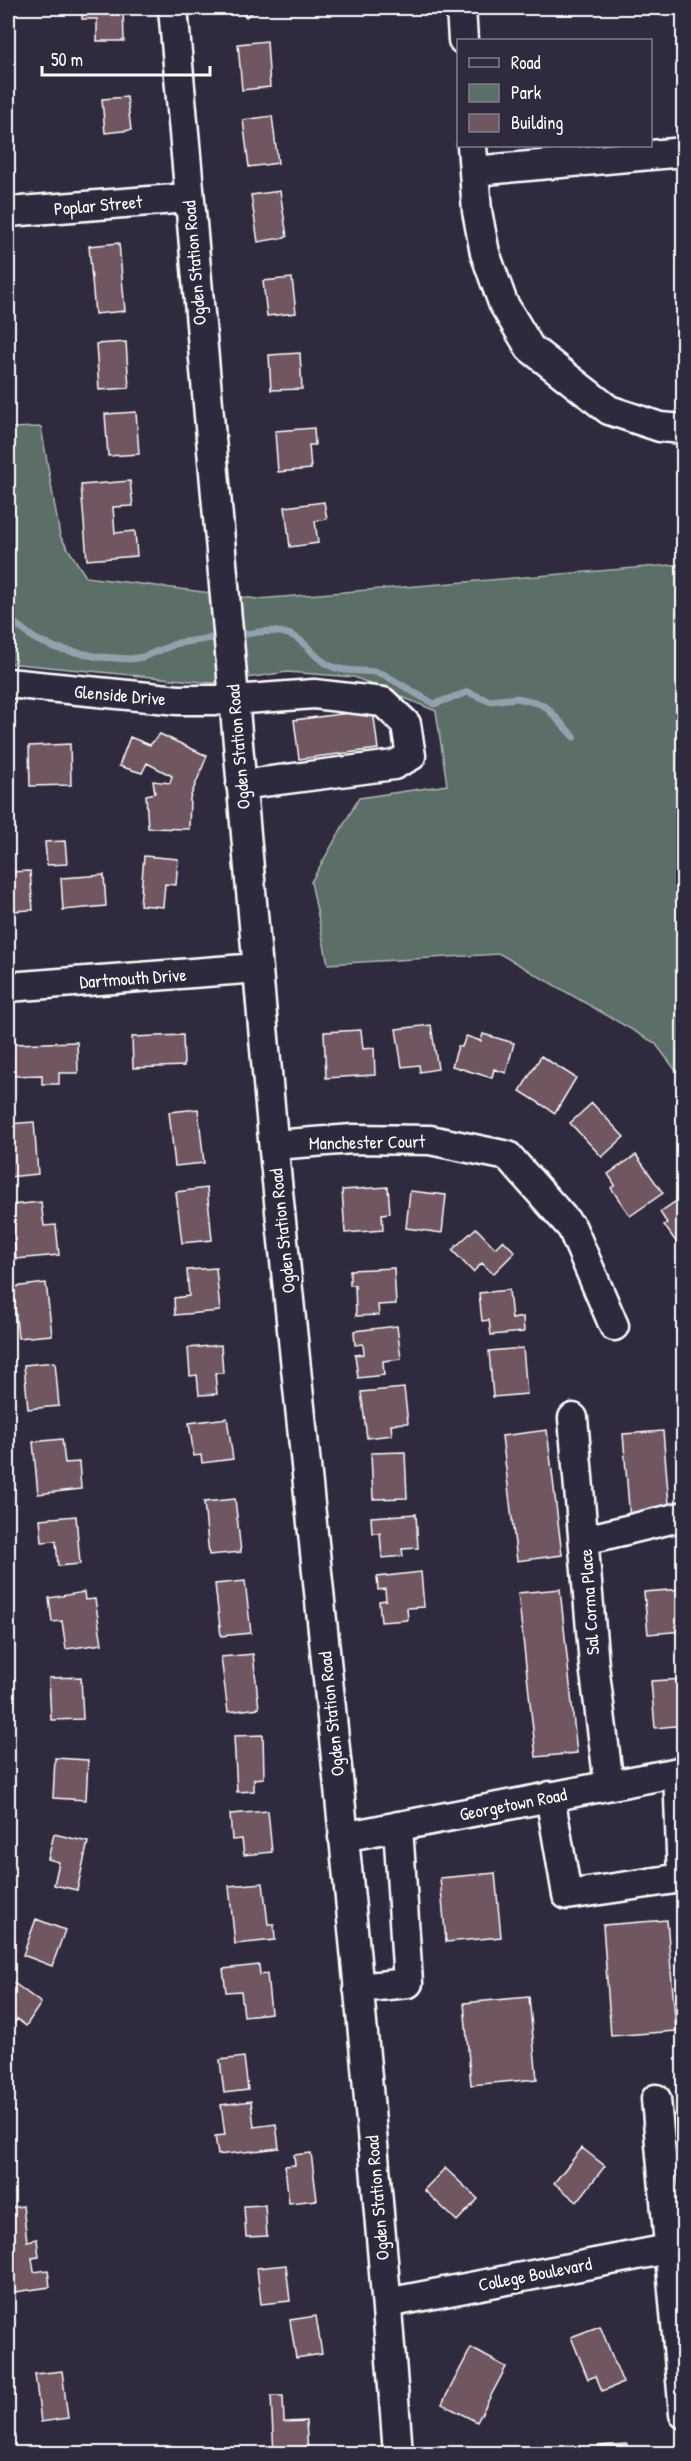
<svg xmlns="http://www.w3.org/2000/svg" width="691" height="2461" viewBox="0 0 691 2461" font-family="'Patrick Hand',sans-serif">
	<rect width="100%" height="100%" fill="#2f2a3d"/>
	<filter id="ink" filterUnits="userSpaceOnUse"><feTurbulence type="fractalNoise" baseFrequency=".0167" numOctaves="2"/><feDisplacementMap in="SourceGraphic" scale="12" xChannelSelector="R" yChannelSelector="G"/><feConvolveMatrix kernelMatrix="1 2 1 2 8 2 1 2 1" color-interpolation-filters="sRGB"/></filter>
	<g filter="url(#ink)">
		<path fill="#5b6e67" stroke="#adb6b3" stroke-width="1.5" d="M41,427L60,536L86,577L258,599L683,564V1080L655,1043L500,954L328,964L311,882L359,798L447,785L436,711L354,677L287,672L213,683L8,663V428Z"/>
		<g fill="none" stroke-linecap="round" stroke-linejoin="round">
			<path stroke="#93a1ad" stroke-width="7" d="M8,618L35,639L56,648L99,657L131,659L143,657L178,643L219,637
				M233,636C255,633 282,625 301,641C312,650 319,662 333,667C350,674 366,668 383,674L434,704L468,692L489,701L517,698L538,703L547,708L574,737"/>
		</g>
		<path fill="#6f5761" stroke="#fff" stroke-width="1.5" d="M82,8H123L124,41H97V19H82Z
			M239,8H258L246,17Z
			M267,41L270,87L242,90L238,44Z
			M127,97L131,130L105,133L102,99Z
			M272,116L278,163L249,167L243,120Z
			M280,191L287,237L258,242L251,195Z
			M119,243L125,311L95,314L89,246Z
			M292,278L296,313L267,316L263,281Z
			M126,342L129,388L99,390L96,344Z
			M300,353L302,389L271,390L269,355Z
			M136,412L139,454L108,456L105,414Z
			M314,428L315,445H309L311,469L278,472L275,431Z
			M130,481L133,506L113,507L115,533L135,531L137,556L87,560L81,485Z
			M324,502L327,519L315,521L318,543L290,547L285,507Z
			M373,710L378,749L299,759L294,720Z
			M160,734L207,756L190,798L189,829L148,828L146,795L155,793L153,781L170,783L172,776L147,763L142,773L119,766L130,737L150,745Z
			M70,744L71,785L30,786L29,746Z
			M65,841L67,864L47,865L45,842Z
			M144,856L178,859L176,885L165,884L163,907L140,905Z
			M30,871L33,910L8,911V872Z
			M104,875L106,906L63,910L61,878Z
			M431,1025L438,1069L420,1072L419,1065L402,1067L396,1029Z
			M361,1030L363,1049L374,1048L375,1075L326,1078L324,1032Z
			M483,1034L514,1043L506,1073L494,1069L492,1078L452,1066L458,1046L462,1047L466,1036L481,1041Z
			M183,1035L184,1066L133,1068L132,1037Z
			M77,1042L78,1073H59V1084H42V1075L13,1076L12,1044Z
			M541,1056L576,1078L555,1113L520,1091Z
			M592,1103L624,1137L602,1157L570,1123Z
			M198,1109L204,1163L175,1166L169,1112Z
			M34,1122L38,1174L8,1177V1124Z
			M636,1155L663,1193L630,1216L611,1188L615,1185L608,1174Z
			M388,1187L390,1213L382,1214L383,1230L345,1233L342,1190Z
			M207,1188L212,1240L182,1243L176,1192Z
			M410,1191L446,1195L442,1233L406,1228Z
			M684,1196V1253L664,1225L667,1223L660,1212Z
			M41,1202L44,1226L56,1225L59,1255L16,1259L11,1205Z
			M476,1228L495,1248L503,1240L515,1252L493,1274L482,1263L473,1272L452,1250Z
			M216,1268L220,1311L175,1315L174,1298L189,1296L187,1270Z
			M394,1268L396,1304L378,1305L379,1315L356,1316L355,1285H350V1270Z
			M46,1283L52,1335L18,1338L13,1287Z
			M509,1290L512,1319L523,1317L524,1332L491,1335L489,1320L482,1321L479,1293Z
			M397,1326L401,1359L383,1361L384,1375L358,1378L355,1355L364,1354L363,1344L355,1345L354,1331Z
			M221,1345L223,1373H215L217,1394L199,1395L197,1375L190,1376L188,1348Z
			M523,1348L527,1394L493,1397L489,1351Z
			M55,1362L59,1406L28,1409L24,1365Z
			M404,1388L408,1423L391,1424L392,1435L367,1438L361,1392Z
			M227,1418L233,1459L202,1463L201,1455L194,1456L189,1423Z
			M547,1430L562,1555L517,1561L502,1436Z
			M663,1431L670,1516L630,1519L623,1434Z
			M62,1439L65,1463L79,1462L81,1489L38,1494L33,1442Z
			M405,1452L407,1498L373,1499L371,1453Z
			M235,1499L241,1552L209,1555L204,1502Z
			M416,1514L418,1548L402,1549L403,1556L382,1558L380,1533H372L371,1517Z
			M76,1516L80,1564L58,1566L56,1541L42,1542L40,1519Z
			M421,1572L424,1607L407,1608L408,1620L381,1622L379,1601L386,1600L385,1589L378,1590L377,1577Z
			M245,1581L251,1633L221,1636L215,1584Z
			M684,1581V1631L648,1634L644,1592L682,1589V1582Z
			M560,1589L577,1753L536,1757L518,1593Z
			M84,1592L85,1600L95,1599L102,1644L66,1649L62,1621L52,1622L49,1598Z
			M253,1654L259,1708L228,1712L221,1657Z
			M81,1677L83,1719L51,1720L49,1678Z
			M684,1679V1725L655,1728L651,1681Z
			M263,1735L264,1778L254,1779V1791L237,1792L234,1736Z
			M55,1758L88,1760L86,1800L53,1798Z
			M268,1811L272,1852L244,1855L242,1839L232,1840L230,1814Z
			M54,1834L88,1842L77,1890L54,1885L59,1862L48,1859Z
			M495,1873L501,1937L446,1942L440,1878Z
			M263,1883L268,1924H274L275,1940L235,1944L229,1886Z
			M36,1919L65,1930L52,1966L23,1955Z
			M667,1920L676,2031L611,2036L603,1925Z
			M259,1965L260,1975L267,1974L271,2013L244,2016L241,1991L226,1992L223,1969Z
			M10,1980L41,2003L26,2026L17,2019L8,2033V1984Z
			M529,1997L537,2079L471,2085L464,2003Z
			M244,2057L248,2090L224,2093L220,2060Z
			M251,2101L254,2127L276,2124L279,2148L218,2155L215,2136L225,2135L221,2105Z
			M582,2148L605,2166L577,2202L554,2183Z
			M311,2153L317,2200L289,2203L285,2166L295,2165L294,2155Z
			M445,2168L478,2199L457,2221L424,2190Z
			M265,2205L267,2236L246,2237L244,2206Z
			M23,2206L27,2241L37,2239L39,2257L32,2258L34,2272L48,2270L50,2287L8,2293V2208Z
			M286,2265L290,2301L261,2304L257,2268Z
			M316,2316L322,2354L296,2358L290,2320Z
			M600,2326L623,2383L602,2391L596,2376L588,2379L571,2337Z
			M471,2348L506,2367L477,2422L442,2404Z
			M62,2371L68,2418L41,2422L35,2374Z
			M271,2396H283L284,2422L306,2421L308,2454H274Z
			M627,2444L628,2454H598V2446Z"/>
		<g fill="none" stroke-linecap="round" stroke-linejoin="round">
			<g stroke="#fff" stroke-width="33">
				<path id="minor" d="M173,8C204,389 237,770 274,1151C317,1585 367,2019 398,2454
					M461,8L463,40
					M472,146L477,211L485,253L503,303L530,348L609,410L660,427L684,429
					M474,171L684,152
					M8,212L188,198
					M8,683L178,700H233L314,694L383,702L406,724L411,756L394,765L241,785
					M8,987L258,968
					M274,1145L353,1139L430,1140L508,1156L572,1228L614,1326
					M573,1418L594,1665L609,1785
					M585,1540L684,1516
					M550,1796L567,1895L682,1878L678,1772
					M343,1837L684,1771
					M358,1988L408,1983L398,1826
					M656,2099L684,2414
					M387,2303L684,2246"/>
			</g>
			<use href="#minor" stroke="#2f2a3d" stroke-width="28"/>
		</g>
	</g>
	<g text-anchor="middle" dominant-baseline="central" stroke-width="5" stroke-linejoin="round" paint-order="stroke">
		<g font-size="18" fill="#fff" stroke="#2f2a3d">
			<text transform="translate(98 205) rotate(-5)">Poplar Street</text>
			<text transform="translate(194 263) rotate(-95)">Ogden Station Road</text>
			<text transform="translate(120 695) rotate(5)">Glenside Drive</text>
			<text transform="translate(238 747) rotate(-95)">Ogden Station Road</text>
			<text transform="translate(133 978) rotate(-4)">Dartmouth Drive</text>
			<text transform="translate(367 1142) rotate(-1)">Manchester Court</text>
			<text transform="translate(282 1231) rotate(-96)">Ogden Station Road</text>
			<text transform="translate(589 1602) rotate(-94)">Sal Corma Place</text>
			<text transform="translate(331 1714) rotate(-96)">Ogden Station Road</text>
			<text transform="translate(513 1804) rotate(-11)">Georgetown Road</text>
			<text transform="translate(377 2198) rotate(-95)">Ogden Station Road</text>
			<text transform="translate(535 2274) rotate(-11)">College Boulevard</text>
		</g>
	</g>
	<rect width="691" height="2461" fill="none" stroke="#2f2a3d" stroke-width="30"/>
	<rect x="15" y="15" width="661" height="2431" fill="none" stroke="#fff" stroke-width="2" filter="url(#ink)"/>
	<rect x="457" y="39" width="195" height="108" fill="#2f2a3d" stroke="#827f8b" stroke-width="1.5"/>
	<rect x="469" y="58" width="30" height="9" fill="#2f2a3d" stroke="#827f8b" stroke-width="1.5"/>
	<text x="511" y="69" font-size="18" fill="#ffffff">Road</text>
	<rect x="469" y="84" width="30" height="18" fill="#5b6e67" stroke="#827f8b" stroke-width="1.5"/>
	<text x="511" y="99" font-size="18" fill="#ffffff">Park</text>
	<rect x="469" y="114" width="30" height="18" fill="#6f5761" stroke="#827f8b" stroke-width="1.5"/>
	<text x="511" y="129" font-size="18" fill="#ffffff">Building</text>
	<path d="M42 66v9h168v-9" fill="none" stroke="#ffffff" stroke-width="3"/>
	<text x="51" y="66" font-size="18" fill="#ffffff" stroke="#2f2a3d" stroke-width="4.5" paint-order="stroke">50 m</text>
</svg>
